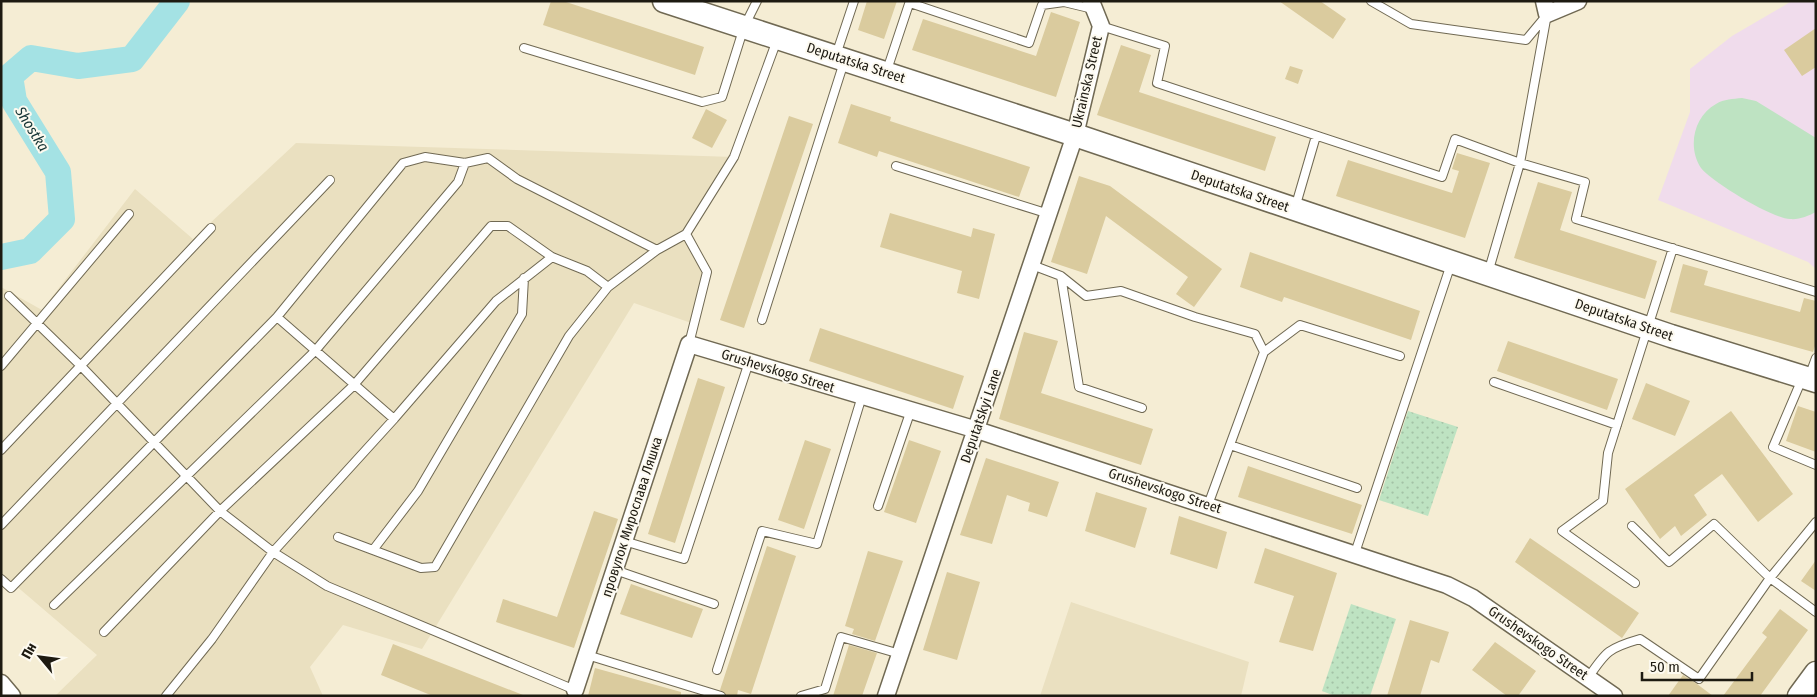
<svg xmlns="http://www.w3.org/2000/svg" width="1817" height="697" viewBox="0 0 1817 697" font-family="'Fira Sans Condensed',sans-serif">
	<defs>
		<pattern id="grass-dots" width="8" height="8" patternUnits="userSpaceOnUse" patternTransform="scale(1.25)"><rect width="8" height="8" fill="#bee3c2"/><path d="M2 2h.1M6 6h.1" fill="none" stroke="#a3c2a6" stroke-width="1.8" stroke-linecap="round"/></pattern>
	</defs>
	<rect width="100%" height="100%" fill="#f5edd4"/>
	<path fill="#eae0c0" d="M296,143L734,157L686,234L707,272L694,324L634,303L422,649L343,625L310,667L323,696H55L97,655L1,573V287L42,310L135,189L193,239Z
		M1071,602L1249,662L1241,696H1040Z"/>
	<path fill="#f0dcec" d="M1792,1H1816V269L1808,262L1658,200L1690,112V69L1732,36Z"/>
	<path fill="url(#grass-dots)" d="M1408,411L1458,427L1428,516L1379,500Z
		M1351,604L1396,619L1370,696H1335L1322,691Z"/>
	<path fill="#bee3c2" d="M1742,98L1756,101L1816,138V212C1808,216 1799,220 1790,219C1773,219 1712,182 1701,168C1687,147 1694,116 1716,104C1724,99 1733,99 1742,98Z"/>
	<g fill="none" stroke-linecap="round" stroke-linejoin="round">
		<path stroke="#a4e2e4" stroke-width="26" d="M1,257L30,251L62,219L58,172L14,101L10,76L31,58L78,66L132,59L177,1"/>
	</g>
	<path fill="#dacb9e" d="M551,1H563L704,47L695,75L543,25Z
		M867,1H897L884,39L858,30Z
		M1279,1H1320L1346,19L1333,39Z
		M1051,12L1080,22L1056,97L912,50L923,19L1036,56Z
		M1816,28V67L1802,76L1784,50Z
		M1121,45L1151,55L1139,92L1276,137L1265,171L1097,115Z
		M1290,66L1303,70L1298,84L1285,79Z
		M851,104L891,117L890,121L1030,167L1019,197L879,151L877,157L838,143Z
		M706,109L727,120L712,148L692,138Z
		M789,116L813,124L744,328L720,320Z
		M1457,153L1490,163L1465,238L1336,196L1348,160L1452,193L1459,171L1452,169Z
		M1079,176L1110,186L1222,269L1194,307L1176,294L1188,277L1106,216L1087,274L1051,262Z
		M1538,182L1572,192L1560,230L1657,261L1645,299L1514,258Z
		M890,213L971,237L973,228L995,234L979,299L957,293L962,271L880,247Z
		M1250,252L1420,311L1411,340L1284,297L1282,302L1240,287Z
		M1683,264L1708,271L1704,285L1800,312L1804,298L1816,301V343L1813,352L1670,312Z
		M820,328L964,376L953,409L809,361Z
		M1024,332L1058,341L1041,393L1153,429L1141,465L999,419Z
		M1508,341L1618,379L1607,410L1497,371Z
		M698,378L725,387L675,543L648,534Z
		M1646,383L1690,401L1675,436L1632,419Z
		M1798,406L1816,412V452L1786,441Z
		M1731,411L1793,494L1758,522L1722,474L1694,495L1707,515L1681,536L1675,526L1660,539L1625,489Z
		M805,440L831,449L804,529L778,520Z
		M909,440L941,451L916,523L884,512Z
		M986,458L1059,482L1047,517L1028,511L1030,503L1007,495L992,544L960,535Z
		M1248,466L1362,505L1352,534L1238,497Z
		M1096,492L1147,508L1135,548L1085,531Z
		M594,511L618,519L574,648L496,622L503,599L557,617Z
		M1179,516L1227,532L1217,569L1170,554Z
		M1530,538L1639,613L1622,638L1515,562Z
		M767,546L796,556L751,694L738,690L737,696H727L720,690Z
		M1265,548L1337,573L1313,651L1279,642L1294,596L1254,583Z
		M868,551L903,561L875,641L852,634L854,629L845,626Z
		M1816,560V591L1801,581Z
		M947,572L980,582L957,660L923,650Z
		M631,584L703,609L692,638L620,614Z
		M1780,609L1808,630L1760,696H1723L1767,637L1762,633Z
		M1410,620L1449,632L1439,663L1431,660L1420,696H1387Z
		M1495,642L1536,671L1518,696H1507L1472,670Z
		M393,644L523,695V696H433L381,675Z
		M849,645L877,653L862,696H833Z
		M595,668L681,692V696H588Z
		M1683,675L1697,684L1713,696H1668Z"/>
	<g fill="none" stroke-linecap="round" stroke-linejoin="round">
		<g stroke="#706953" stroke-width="10">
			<path id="lane" d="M1371,1L1411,24L1526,40L1546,16
				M910,3L1029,43L1042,5L1064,2L1093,9
				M1101,26L1165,46L1157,83L1442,177L1455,139L1520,163L1585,182L1576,219L1816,292
				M524,48L702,102L722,97L744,27L757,1
				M836,55L854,1
				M887,70L910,1
				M896,166L1049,214
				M1295,208L1316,136
				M1032,265L1061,276L1079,387L1142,408
				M1488,273L1520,163L1547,14
				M1061,276L1086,296L1121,291L1195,317L1255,334L1264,352
				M9,296L81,366L220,511L273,552L327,586L575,690
				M277,317L394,419
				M762,320L844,62
				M689,344L707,272L686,234L734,157L777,40
				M1,366L129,214
				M1809,377L1816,358
				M1802,379L1773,447L1816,465
				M1494,382L1617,425
				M1230,445L1357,488
				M1,450L211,228
				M1208,505L1264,352L1300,325L1400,356
				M878,506L911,410
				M1,525L330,180
				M1632,526L1669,562L1714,524L1770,578L1816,612
				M338,537L421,568L435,567L569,336L608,287L657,250L686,234
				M624,541L684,559L749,362
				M373,550L418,491L522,314L524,278
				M1355,553L1451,264
				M615,570L714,604
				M1,579L11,588L277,317L403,163L425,157L465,163L488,158L517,179L657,250
				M1635,583L1562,531L1603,501L1608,453L1673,248
				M54,605L315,351L458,182L465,163
				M104,632L220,511L353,386L491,226H508L552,257L587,271L608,287
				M587,655L721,696
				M717,670L762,531L817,544L862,396
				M1588,678C1606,651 1609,648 1640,639L1699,679L1770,578L1816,522
				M166,696L212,639L273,552L394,419L496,301L552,257
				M801,696L825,689L841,637L900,654"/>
		</g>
		<g stroke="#706953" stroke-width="19">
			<path id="street" d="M1544,1L1547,14L1578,1
				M1,683L12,696
				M575,690L689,344L977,430L1447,585L1473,598L1614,696
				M886,696L1075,135L1101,26L1091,1"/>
		</g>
		<g stroke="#706953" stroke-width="25">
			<path id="secondary" d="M664,1L1075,135L1671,336L1816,381
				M1799,696L1816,673"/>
		</g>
		<use href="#lane" stroke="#fff" stroke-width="8"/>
		<use href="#street" stroke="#fff" stroke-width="16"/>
		<use href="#secondary" stroke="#fff" stroke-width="22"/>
	</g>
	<g text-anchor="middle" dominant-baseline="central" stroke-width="4" stroke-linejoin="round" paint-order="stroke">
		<g font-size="14" fill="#1d1a11" stroke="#fdfaf0">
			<text transform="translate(856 63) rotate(18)">Deputatska Street</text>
			<text transform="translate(1087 82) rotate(-77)">Ukrainska Street</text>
			<text transform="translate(1240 191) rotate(19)">Deputatska Street</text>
			<text transform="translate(1624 320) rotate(19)">Deputatska Street</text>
			<text transform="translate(778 371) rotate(17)">Grushevskogo Street</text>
			<text transform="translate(981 416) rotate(-71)">Deputatskyi Lane</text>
			<text transform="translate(1165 491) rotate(18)">Grushevskogo Street</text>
			<text transform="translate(632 517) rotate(-72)">провулок Мирослава Ляшка</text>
			<text transform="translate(1538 643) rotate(35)">Grushevskogo Street</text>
		</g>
		<g font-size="15" font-style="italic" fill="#153435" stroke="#fdfaf0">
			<text transform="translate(32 129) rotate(58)">Shostka</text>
		</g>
	</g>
	<rect width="1817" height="697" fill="none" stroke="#1d1a11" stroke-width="5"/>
	<g transform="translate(40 657) rotate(299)" stroke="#fdfaf0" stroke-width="4" paint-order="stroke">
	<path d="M0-4L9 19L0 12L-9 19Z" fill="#1d1a11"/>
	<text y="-8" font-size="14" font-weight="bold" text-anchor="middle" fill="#1d1a11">Пн</text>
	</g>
	<path d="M1642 672v8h110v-8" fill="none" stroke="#1d1a11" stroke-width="2.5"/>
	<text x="1650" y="672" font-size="15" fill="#1d1a11" stroke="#fdfaf0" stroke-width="4" paint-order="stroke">50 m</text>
</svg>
